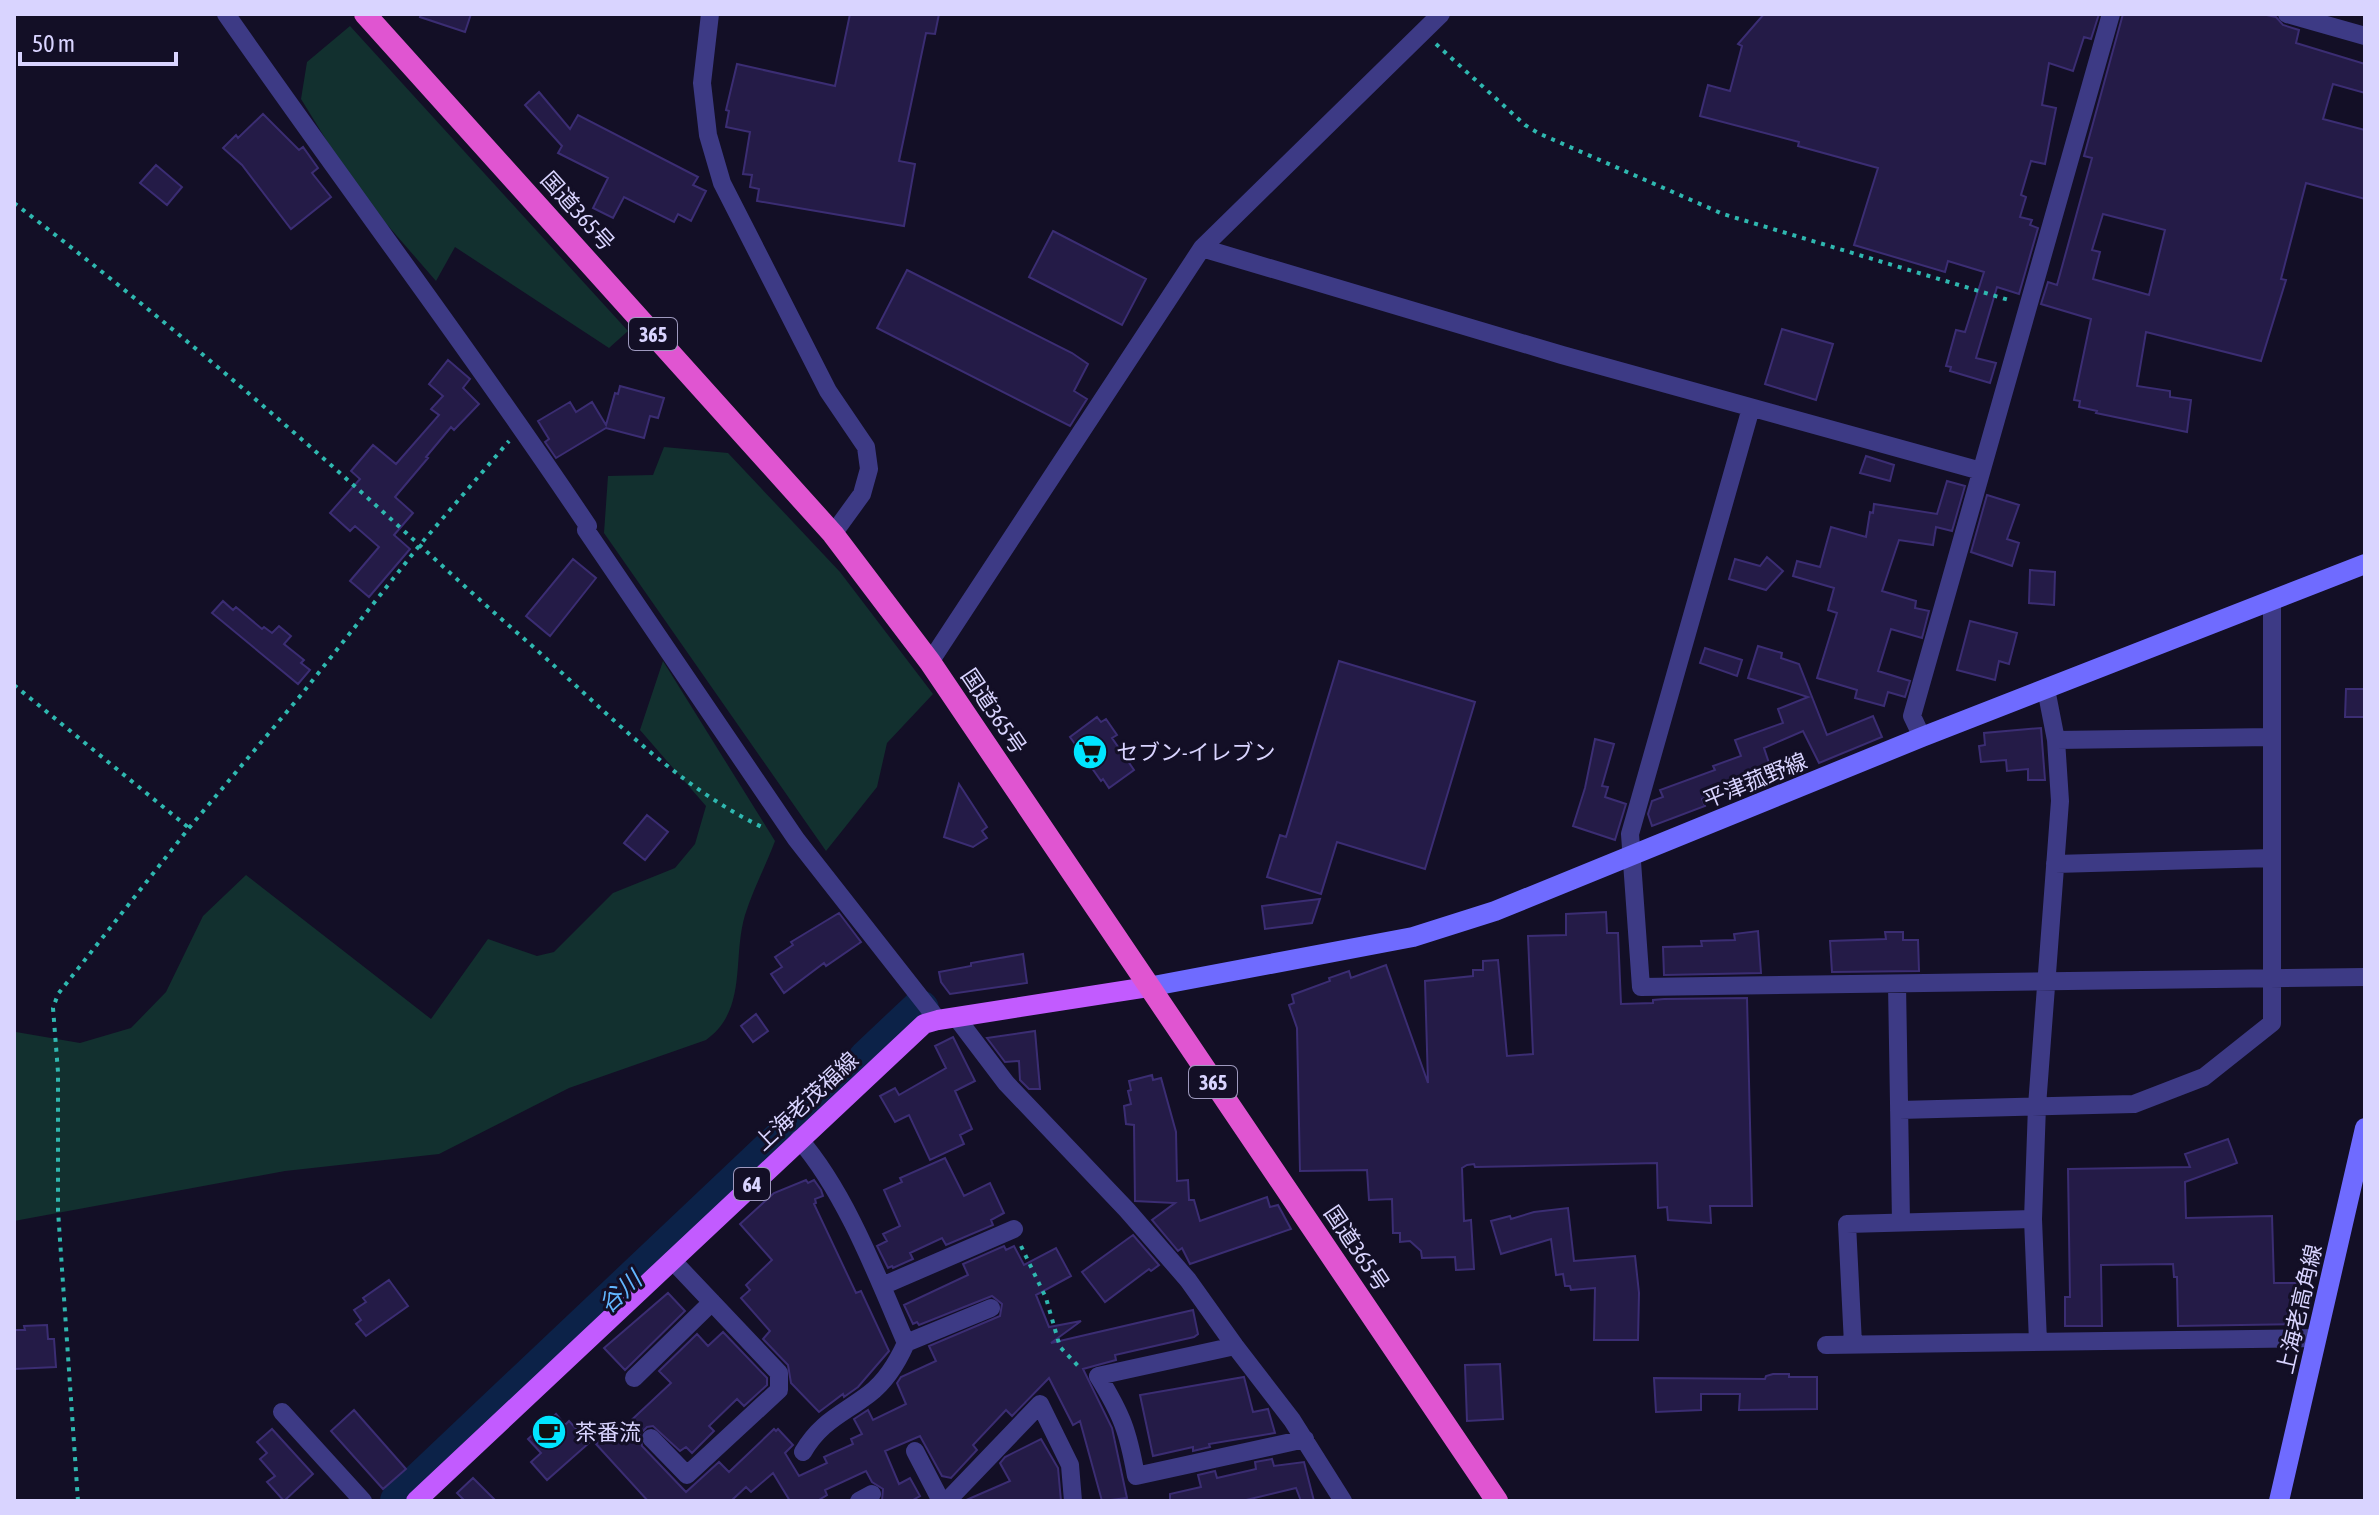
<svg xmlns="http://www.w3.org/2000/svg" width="2379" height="1515" viewBox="0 0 2379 1515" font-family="'Asap Condensed','Noto Sans JP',sans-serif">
	<rect width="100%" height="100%" fill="#130f26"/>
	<path fill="#12302f" d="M350,26L628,331L609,348L455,247L436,281L357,190L301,99L307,62Z
		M664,447L728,453L840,572L933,694L887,743L877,787L826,851L604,533L608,476L653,475Z
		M663,661L775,841C766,865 753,890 745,915C732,958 748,1010 706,1040L569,1088L439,1154L285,1171L14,1221V1034L16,1032L80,1043L131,1028L166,992L203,916L246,875L431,1019L488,939L537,956L554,952L613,893L675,868L695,844L706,806L640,730Z"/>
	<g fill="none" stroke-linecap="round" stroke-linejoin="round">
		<path stroke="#0c2248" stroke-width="38" d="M867,1059L920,1009
			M399,1501L842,1082"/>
	</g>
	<path fill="#241b47" stroke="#3b2d73" stroke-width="2" fill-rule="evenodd" d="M421,14H471L465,32L420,17Z
		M850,14H939L935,34L926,33L899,161L915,164L904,226L757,201L759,189L750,187L752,175L743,174L750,132L726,127L729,111L726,110L737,64L835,86Z
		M1764,14H2099L2091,39L2084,37L2073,71L2049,63L2042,105L2056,108L2045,164L2031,161L2021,195L2026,197L2020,217L2032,220L2030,225L2038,228L2019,294L1997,287L1976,358L1996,363L1990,383L1950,371L1951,367L1946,366L1956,330L1965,332L1984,272L1948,261L1945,272L1854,245L1878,168L1798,146L1799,142L1700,116L1708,85L1730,91L1742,46L1738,44Z
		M2123,14H2262L2276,17L2283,25L2299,30L2296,43L2365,64V93L2333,84L2323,119L2365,130V199L2306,183L2281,279L2286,280L2261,361L2146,332L2137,386L2170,391V397L2191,400L2187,432L2096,413L2097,411L2079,407L2080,401L2074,400L2091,319L2041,304L2048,282L2057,285L2092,158L2084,156ZM2103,214L2165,230L2149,295L2093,279L2100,252L2092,250Z
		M539,92L570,129L578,115L698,177L693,185L706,191L691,221L678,214L674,222L624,197L613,218L593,208L608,178L558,153L562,146L525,105Z
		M263,114L299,150L303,147L318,168L312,173L331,197L291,229L242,165L223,148L236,135L238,138Z
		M156,165L182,187L167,205L140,183Z
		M1053,231L1146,279L1122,325L1029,277Z
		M907,270L1072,353L1088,364L1074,391L1087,399L1070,426L877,328Z
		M1782,329L1833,344L1816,400L1765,384Z
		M448,360L470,379L463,388L479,404L454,430L451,427L426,457L428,458L395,497L413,513L394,535L410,549L369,597L350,581L379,547L355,526L350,531L330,513L360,479L351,471L373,445L396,464L439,415L431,409L443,396L429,384Z
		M620,386L664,398L658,418L650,416L644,438L606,428L556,458L545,442L549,439L538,421L570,402L576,412L592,402L606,425L615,393L618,394Z
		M1866,456L1894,465L1890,481L1860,473Z
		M1947,481L1965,486L1952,531L1936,527L1933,545L1899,540L1882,591L1916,601L1915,608L1929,611L1922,638L1891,629L1878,671L1910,681L1905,697L1888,692L1884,706L1855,698L1857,690L1817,678L1837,613L1828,610L1834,588L1793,576L1797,561L1820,567L1831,527L1866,537L1870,512L1873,513L1874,504L1937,514Z
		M1987,495L2019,505L2007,539L2019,543L2012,566L1971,552Z
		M1767,557L1783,571L1766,590L1729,579L1735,559L1760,566Z
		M573,559L596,578L550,636L526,616Z
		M2030,570L2055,572L2054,605L2029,603Z
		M223,601L233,610L236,607L262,629L264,627L272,633L279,626L291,636L284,644L304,660L301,663L310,670L298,684L212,613Z
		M1970,621L2017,633L2009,664L1999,661L1995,680L1957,670Z
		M1758,646L1782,653L1781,658L1799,664L1827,735L1873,716L1882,737L1819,763L1803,731L1764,748L1770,766L1753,772L1755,779L1702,799L1705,806L1652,826L1648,814L1652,801L1663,797L1660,790L1715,770L1713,766L1741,756L1735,740L1783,723L1778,709L1808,697L1748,678Z
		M1705,648L1742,660L1737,676L1700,663Z
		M1339,661L1475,702L1425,869L1337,842L1321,894L1267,877L1280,835L1286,837Z
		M2346,689H2365V717H2345Z
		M1097,717L1101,722L1106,719L1117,735L1112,738L1134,770L1109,788L1103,779L1101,781L1070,737Z
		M2041,728L2045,780H2028V769L2007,771L2006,760L1981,762L1979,746L1985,745L1984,733Z
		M1595,739L1614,744L1602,786L1608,787L1605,797L1626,804L1615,840L1573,826L1585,788Z
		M959,784L987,827L982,831L987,838L973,847L944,837Z
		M647,815L668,832L645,860L624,843Z
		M1320,899L1312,923L1265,929L1262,906Z
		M1606,912L1607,933H1618L1621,1004L1653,1003V1000L1664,999L1747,998L1752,1206H1710L1711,1223L1668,1220L1667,1207L1658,1208L1657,1163L1475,1167L1474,1164L1467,1165L1462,1168L1464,1221L1471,1220L1474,1269L1456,1270L1455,1257L1422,1258L1421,1251L1410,1241L1400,1242V1233H1393L1392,1199L1369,1200L1367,1170L1300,1171L1297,1028L1289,1005L1294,1003L1292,995L1330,981L1329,978L1349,971L1351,978L1386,965L1428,1083L1425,981L1473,976V970H1483V961L1498,960L1507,1056L1533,1054L1528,936L1566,935V914Z
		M839,913L861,942L826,966L824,963L784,993L771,974L782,967L775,957L793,945L791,942Z
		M1758,931L1761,973L1664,975L1663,947L1702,946L1701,941L1735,940L1734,934Z
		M1885,932H1903V940H1918L1919,971L1832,972L1830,941L1886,939Z
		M1023,954L1027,983L950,994L941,982L939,972L971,966V963Z
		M756,1014L768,1031L753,1042L741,1026Z
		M1035,1031L1040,1089H1029L1020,1080L1019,1061L1005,1062L987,1038Z
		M953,1037L975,1081L955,1091L972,1129L960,1135L964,1144L930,1160L909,1115L895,1122L880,1096L895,1088L899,1095L946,1068L935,1046Z
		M1152,1075L1153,1080L1161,1078L1176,1132L1177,1181L1188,1180L1189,1200H1194L1200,1221L1267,1197L1270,1207L1278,1205L1291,1229L1190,1264L1182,1248L1178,1251L1152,1220L1175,1203L1135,1201L1134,1125L1126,1124L1124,1106L1131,1104L1128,1091L1131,1090L1129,1081Z
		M2228,1139L2237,1163L2185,1182L2186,1218L2272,1216L2274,1283H2299V1324L2178,1326L2177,1277H2174L2173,1264L2101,1265L2102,1326H2065V1297H2070L2068,1169L2190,1167L2185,1154Z
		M945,1158L964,1196L990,1183L1004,1213L991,1220L993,1225L946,1245L942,1238L910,1253L913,1259L893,1268L892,1266L888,1268L877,1246L887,1241L883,1234L900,1226L884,1190L902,1182L900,1178Z
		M806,1180L808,1183L814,1180L821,1190L823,1196L815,1199L816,1203L814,1204L856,1293L861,1291L889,1351L858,1387L844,1397L843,1394L819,1412L791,1383L788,1365L763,1339L770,1331L741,1298L750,1290L746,1285L772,1260L740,1224L774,1193Z
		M1568,1208L1574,1261L1635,1256L1639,1293L1638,1340H1594L1595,1288L1571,1290L1570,1286H1565L1563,1274L1556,1275L1551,1239L1501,1254L1491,1221L1510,1216L1511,1219L1534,1212Z
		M1133,1235L1159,1265L1151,1271L1149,1269L1105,1302L1082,1272Z
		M1004,1246L1006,1250L1014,1246L1024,1265L1056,1248L1071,1276L1036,1295L1049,1327L1081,1321L1051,1343L1193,1310L1198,1334L1194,1337L1115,1355L1116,1360L1083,1369L1112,1428L1127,1498L1102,1501L1080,1421L1073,1425L1049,1378L1012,1416L1006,1410L973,1445L977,1450L951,1478L942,1476L920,1436L885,1451L899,1484L910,1478L920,1496L911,1501H882L883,1489L872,1482L866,1471L825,1490L827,1495L817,1501H790L773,1473L751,1492L746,1487L731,1501H648L596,1444L620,1422L624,1427L671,1383L659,1371L697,1334L708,1346L723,1332L767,1378V1385L744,1406L737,1399L709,1426L714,1431L692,1453L686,1447L680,1451L653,1426L647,1427L640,1434L642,1446L686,1492L719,1462L729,1472L774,1429L776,1431L778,1429L793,1445L785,1453L799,1476L827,1463L824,1457L853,1444L851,1439L862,1434L854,1419L868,1410L873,1420L906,1404L897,1383L901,1377L936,1361L929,1346L1000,1316L1002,1304L992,1296L919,1325L917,1322L913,1324L904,1305L968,1275L963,1264Z
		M389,1280L408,1306L366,1336L356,1324L361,1320L354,1310L366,1302L363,1298Z
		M668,1293L685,1311L625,1370L604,1348Z
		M47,1325L48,1339H54L56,1367L14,1369V1330H25L24,1326Z
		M1500,1364L1503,1419L1467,1421L1465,1365Z
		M1773,1374H1789V1377H1817V1409L1739,1410L1740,1394H1701V1410L1656,1412L1654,1378L1765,1379L1766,1376Z
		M1244,1377L1253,1412L1268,1409L1275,1433L1209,1444L1210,1447L1193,1451V1447L1153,1456L1140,1395Z
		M354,1410L406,1469L383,1489L331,1431Z
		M556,1414L565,1425L569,1421L589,1443L547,1480L531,1462L541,1453L528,1439Z
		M272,1429L313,1474L284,1501L267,1482L275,1476L260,1459L267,1453L257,1442Z
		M1041,1439L1058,1468L1061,1501H964L1010,1481L1000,1463L1005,1457Z
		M1272,1459L1274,1466L1304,1462L1314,1501H1301L1296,1488L1242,1501H1170V1494L1201,1487L1198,1475L1215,1471L1217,1478L1256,1469L1255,1462Z
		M473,1478L496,1501H465L457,1493Z"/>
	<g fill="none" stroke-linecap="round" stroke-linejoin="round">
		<path stroke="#2fb8b0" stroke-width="4" stroke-dasharray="4 6" stroke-linecap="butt" d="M1436,44L1525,125L1538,133L1723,214L2012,301
			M14,203C120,284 223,370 323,458C390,517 454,578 522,637C597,702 673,785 764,828
			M14,685L189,828
			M1021,1246L1046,1298L1060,1347L1081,1369
			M78,1501L58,1211V1072L53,1008L58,994L189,828L301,695L419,546L509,441"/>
		<path stroke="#3d3a85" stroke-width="18" d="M226,14C346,186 472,353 588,526L586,530L796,839L938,1020
			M710,14L702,83L708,135L722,183L828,391L866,447L869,469L862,494L833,534
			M2287,14L2365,36
			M1202,248L1562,355L1981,471
			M1751,408L1630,834L1641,987L2365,977
			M930,662L1202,248L1441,14
			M1922,737L1912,716L2111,14
			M2056,740L2272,737
			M2055,864L2272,858
			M1897,984L1901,1222
			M956,1017L1006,1083L1127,1210L1188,1280L1235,1346L1292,1420L1343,1501
			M1899,1110L2134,1104L2204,1077L2272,1023V600
			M799,1139C846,1193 878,1278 906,1343
			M882,1286L1014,1229
			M2038,1342L2033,1219L2037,1106L2060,801L2056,740L2046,689
			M1853,1344L1847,1224L2033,1219
			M1826,1345L2317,1338
			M1235,1346L1098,1376C1122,1415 1128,1431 1136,1476L1305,1439
			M634,1378L712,1302
			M282,1412L363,1501
			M651,1438L687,1475L779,1390V1373L672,1260
			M915,1451L941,1501
			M803,1452C821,1421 843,1414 869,1394C885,1382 898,1361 906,1343L991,1308
			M859,1501L872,1494
			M947,1501L1040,1404L1070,1465L1073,1501"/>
		<path stroke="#6f6bff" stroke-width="20" d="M1148,987L1413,937L1495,911L1922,737L2365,564
			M2279,1501L2365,1128"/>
		<path stroke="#c25bff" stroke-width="20" d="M416,1501L924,1024L938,1020L1148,987"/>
		<path stroke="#e055d1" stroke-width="22" d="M365,14L833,534L930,662L1497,1501"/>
	</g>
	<defs>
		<g id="supermarket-disc" transform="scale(1.8)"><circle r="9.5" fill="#00e5ff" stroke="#130f26"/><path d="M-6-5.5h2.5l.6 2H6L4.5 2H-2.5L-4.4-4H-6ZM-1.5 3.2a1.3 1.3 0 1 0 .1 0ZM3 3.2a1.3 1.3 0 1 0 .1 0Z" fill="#111"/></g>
		<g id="cafe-disc" transform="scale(1.8)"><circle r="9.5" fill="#00e5ff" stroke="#130f26"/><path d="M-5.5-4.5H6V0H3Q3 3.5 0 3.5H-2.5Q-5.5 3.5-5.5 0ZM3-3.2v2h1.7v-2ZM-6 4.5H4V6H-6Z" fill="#111"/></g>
	</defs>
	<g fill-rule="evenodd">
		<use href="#supermarket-disc" x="1090" y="752"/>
		<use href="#cafe-disc" x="549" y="1432"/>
	</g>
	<g text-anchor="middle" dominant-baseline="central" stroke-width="6" stroke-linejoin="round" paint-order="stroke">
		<g fill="#130f26" stroke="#9e99be" stroke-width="2">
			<rect x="629" y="318" width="48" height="32" rx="6"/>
			<rect x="1189" y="1066" width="48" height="32" rx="6"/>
			<rect x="734" y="1168" width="36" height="32" rx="6"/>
		</g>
		<g font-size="20" font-weight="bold" fill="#d9d4ff">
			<text x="653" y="334">365</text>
			<text x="1213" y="1082">365</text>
			<text x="752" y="1184">64</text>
		</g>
		<g font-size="22" fill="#d9d4ff" stroke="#130f26">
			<text transform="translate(578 211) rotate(48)">国道365号</text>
			<text transform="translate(994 711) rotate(56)">国道365号</text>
			<text transform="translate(1755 780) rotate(-22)">平津菰野線</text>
			<text transform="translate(806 1101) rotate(-43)">上海老茂福線</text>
			<text transform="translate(1357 1248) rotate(56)">国道365号</text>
			<text transform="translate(2299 1309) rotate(-77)">上海老高角線</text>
		</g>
		<g font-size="22" fill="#d9d4ff" stroke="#130f26" text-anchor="start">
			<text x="1116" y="752">セブン-イレブン</text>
			<text x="575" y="1432">茶番流</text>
		</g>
		<g font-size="24" font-style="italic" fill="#62b6ff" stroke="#130f26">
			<text transform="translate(620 1292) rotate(-43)">谷川</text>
		</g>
	</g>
	<rect width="2379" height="1515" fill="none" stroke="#d9d4ff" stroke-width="32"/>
	<path d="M20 52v12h156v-12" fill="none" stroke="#d9d4ff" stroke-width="4"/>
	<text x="32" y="52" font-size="24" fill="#d9d4ff" stroke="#130f26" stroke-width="6" paint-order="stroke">50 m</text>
</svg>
